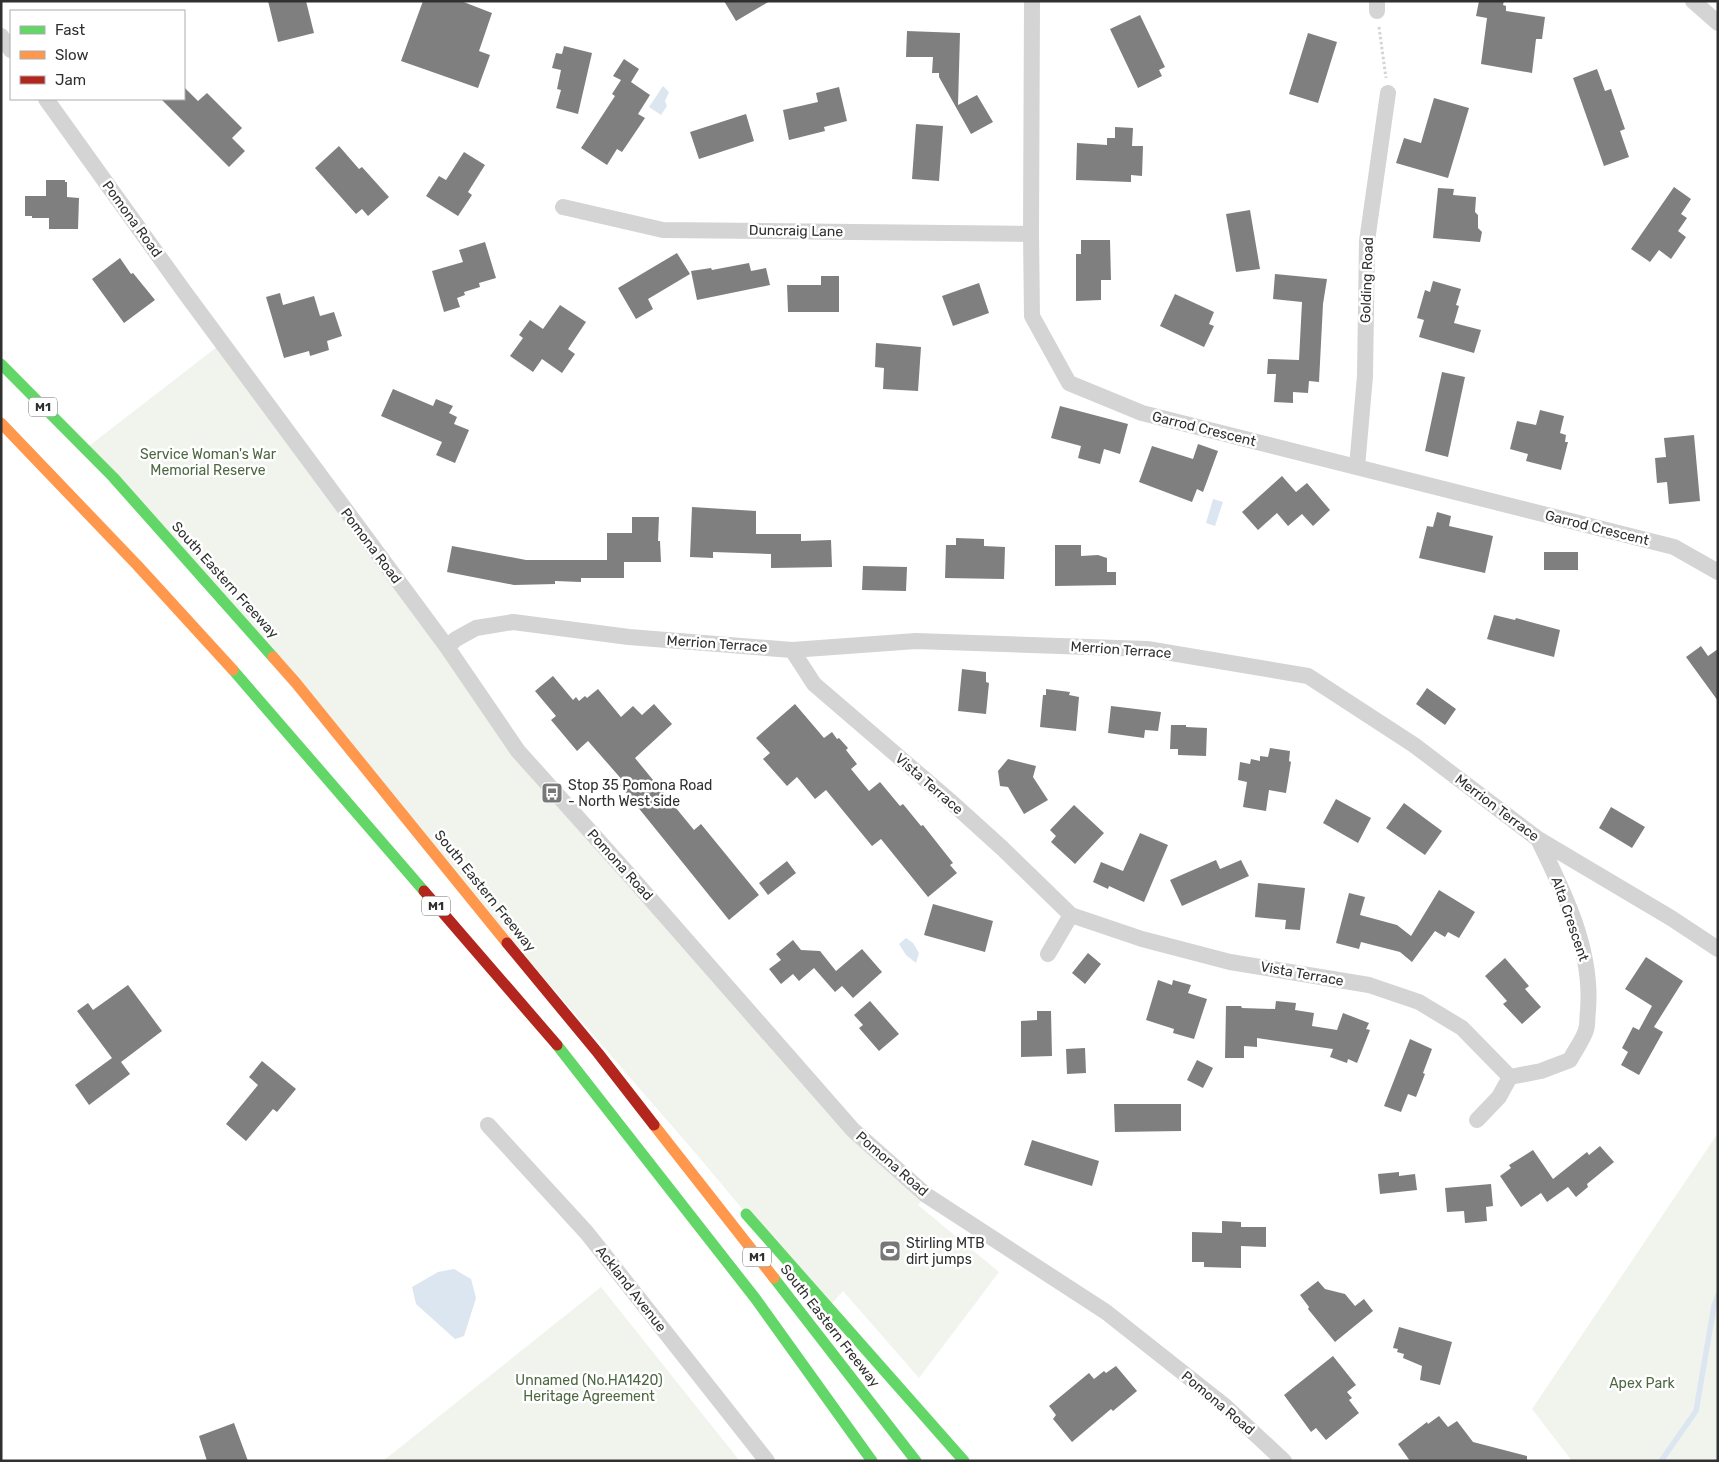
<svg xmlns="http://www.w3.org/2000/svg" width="1719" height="1462" viewBox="0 0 1719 1462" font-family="Rubik,sans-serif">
	<rect width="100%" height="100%" fill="#fff"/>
	<path fill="#f0f4ed" d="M222,343L518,751L766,1032L926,1195L918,1205L999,1272L919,1378L843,1291L829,1307L769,1241L698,1156L85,449Z
		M1718,1133V1461H1572L1532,1409Z
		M601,1287L739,1460L383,1461Z"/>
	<path fill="#dce6f0" d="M663,86L669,92L665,101L667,106L661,115L649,107Z
		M1213,499L1223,502L1215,526L1206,523Z
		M906,938L913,943L919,953L916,963L906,955L899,944Z
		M454,1269L471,1279L476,1298L464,1336L455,1339L416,1304L412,1287L438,1272Z"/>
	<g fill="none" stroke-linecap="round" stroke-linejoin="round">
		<path stroke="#dce6f0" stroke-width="5.5" d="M1661,1461L1696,1411L1714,1306L1718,1295"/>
	</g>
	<path fill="#7f7f7f" d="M268,1H306L314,33L278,42Z
		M423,1H461L492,13L479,51L490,55L478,88L401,61Z
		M724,1H770L736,21Z
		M1479,1H1504L1503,5L1506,6V11L1545,17L1542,39H1536L1532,73L1481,64L1487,18L1476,16Z
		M1140,15L1165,67L1159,70L1162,76L1138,88L1110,29Z
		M907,31L960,33L958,105L977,95L993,122L971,134L939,77V73H932L933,57H906Z
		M1308,33L1337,42L1318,103L1289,94Z
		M564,46L592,53L578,114L556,108L561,90L557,89L561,70L552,68L556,53L562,54Z
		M624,59L639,69L631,82L650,95L638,114L645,118L622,152L617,149L607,165L581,148L615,96L612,94L621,80L613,76Z
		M1597,69L1605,91L1611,89L1625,129L1620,131L1629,157L1604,166L1573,78Z
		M184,87L198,101L207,93L242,128L232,138L245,151L229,167L161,99H184Z
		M839,87L847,121L824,127L825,131L789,140L783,110L818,102L816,93Z
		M1434,98L1469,108L1448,178L1396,163L1404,138L1421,143Z
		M746,114L754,141L699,159L690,132Z
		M916,124L943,126L939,181L912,179Z
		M1115,127L1133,128L1132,146H1143L1142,176L1131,175V182L1076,180L1077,143L1107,145V138H1115Z
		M339,146L359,169L362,167L389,197L368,216L362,209L356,214L315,168Z
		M464,152L485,165L468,192L472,195L458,216L426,196L439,176L446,180Z
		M46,180H65V182H67V197L79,198L78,229H49V218H32V216H25V196H46Z
		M1674,187L1691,199L1681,214L1687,218L1678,231L1686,237L1671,259L1659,250L1650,262L1631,249Z
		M1438,188L1454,189L1453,195L1476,197L1475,212L1478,215V228L1482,232L1480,242L1433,238Z
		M1250,210L1260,269L1236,272L1226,214Z
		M1081,240H1110L1111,280H1101V300L1076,301V254H1081Z
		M485,242L496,278L479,283L480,287L464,292L465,295L457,298L460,307L444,312L432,271L463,262L459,250Z
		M677,253L690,274L648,299L653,309L636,319L618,288Z
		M120,258L131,274L133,273L155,300L124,323L92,279Z
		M749,263L751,271L766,268L770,285L697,300L691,271L711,268L712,270Z
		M1275,274L1327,279L1323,304L1319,382L1309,381L1308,393L1293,392V403L1274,402L1276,374H1267L1268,359L1299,360L1302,302L1273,299Z
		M821,276H839V312H788L787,285H821Z
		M1433,281L1461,289L1456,305L1459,306L1454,323L1481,330L1474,353L1419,337L1424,320L1417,318L1425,290L1430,292Z
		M979,283L989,313L953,326L942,296Z
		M280,293L283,305L314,296L320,316L334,312L342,336L327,341L329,350L310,356L309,351L284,358L266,297Z
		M1175,294L1214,312L1209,324L1214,326L1204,347L1160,326Z
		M560,305L586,322L568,349L575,354L562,373L542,359L533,372L510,356L523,338L519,335L530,320L543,329Z
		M876,343L921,347L918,391L883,389L884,368L875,367Z
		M1442,372L1465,377L1448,457L1425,451Z
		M393,389L433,406L436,399L453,406L449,413L457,417L454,424L469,430L455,463L436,455L442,442L381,416Z
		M1060,406L1128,424L1120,454L1104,449L1100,464L1078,458L1081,446L1051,438Z
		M1540,410L1564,416L1560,433L1566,435L1565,442H1568L1561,470L1526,461L1528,454L1510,449L1517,421L1536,425Z
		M1694,435L1700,501L1669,504L1667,482L1657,483L1655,458L1666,457L1664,438Z
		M1198,444L1218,451L1203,492L1197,489L1192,502L1139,482L1152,446L1193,459Z
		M1282,476L1296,492L1307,483L1330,510L1313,526L1302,514L1288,526L1277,513L1258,530L1242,512Z
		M692,507L756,511V534H801V541L831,540L832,567L771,568V554L713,552V558L690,557Z
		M1437,512L1451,516L1449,526L1493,536L1485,573L1419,558L1427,526L1433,527Z
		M632,517H659L658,541H660L661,562H624V578H581V582L555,581V584L514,585L447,572L452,546L526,560H607V533H632Z
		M956,538L984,539V546L1005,547L1004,579L945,578L946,545H956Z
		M1055,545H1081V556L1098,555L1107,558V572H1116V585L1055,586Z
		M1544,552H1578V570H1544Z
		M863,566L907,567L906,591L862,590Z
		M1494,615L1515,620L1516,618L1560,630L1554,657L1487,639Z
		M1701,646L1708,656L1718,649V701L1686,657Z
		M962,669L986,672V682L989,683L986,714L958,711Z
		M553,676L573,700L576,697L579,701L585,696L587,698L598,689L621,717L633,706L642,715L654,704L672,724L635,758L694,830L701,824L759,895L729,920L620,785L624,782L588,741L577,751L551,720L556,716L535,691Z
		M1427,688L1456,709L1445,725L1416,704Z
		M1046,689L1070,692L1069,695L1079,697L1076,731L1040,727L1043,695H1046Z
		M795,704L824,738L832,732L837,739L839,738L848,748L846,750L857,764L851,769L869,791L880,782L900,806L903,804L921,826L923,825L953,863L950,865L957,873L928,897L881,839L872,846L826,790L815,799L797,777L787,786L763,759L770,753L756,738Z
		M1111,706L1161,712L1158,731L1145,730L1144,738L1108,733Z
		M1171,725H1186V727L1207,728L1206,756L1178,755V749H1170Z
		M1270,748L1290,751L1289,761L1291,762L1286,793L1269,790L1266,811L1243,807L1247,782L1238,780L1240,762L1250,764L1251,759L1260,761V756L1268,757Z
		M1008,759L1036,766L1033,777L1048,800L1024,814L1008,787L1000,786L998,771Z
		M1336,799L1371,818L1358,843L1323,823Z
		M1404,803L1442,831L1425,855L1386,828Z
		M1074,805L1104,833L1075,864L1051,842L1056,836L1050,830Z
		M1611,807L1645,827L1632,848L1599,828Z
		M1140,833L1168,845L1144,902L1109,886L1108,889L1093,882L1101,862L1123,871Z
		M1216,860L1220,869L1241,860L1249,876L1182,906L1170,880Z
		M787,861L796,873L768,895L759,883Z
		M1258,883L1305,888L1300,930L1285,929L1286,920L1255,917Z
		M1439,890L1475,912L1459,938L1448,932L1445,937L1435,931L1412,962L1400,952L1361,942L1359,949L1336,943L1349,893L1365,897L1360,915L1397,925L1411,936Z
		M933,904L993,921L985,952L924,935Z
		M793,940L801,950L820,951L836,971L862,949L882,972L853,998L842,986L835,992L814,968L799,981L793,974L781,984L769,969L781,960L776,954Z
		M1088,953L1101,964L1085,984L1072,973Z
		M1646,957L1683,981L1654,1027L1663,1032L1639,1075L1621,1065L1628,1052L1622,1048L1633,1027L1639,1030L1652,1006L1625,989Z
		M1505,958L1529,986L1525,989L1541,1007L1522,1024L1503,1004L1507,1001L1485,976Z
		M1158,980L1172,985L1173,980L1191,985L1188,993L1207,999L1194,1039L1173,1033L1174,1029L1146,1020Z
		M128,985L162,1031L121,1062L130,1074L89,1105L75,1085L112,1058L77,1011L88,1003L93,1010Z
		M870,1001L899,1034L879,1051L859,1028L863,1025L854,1015Z
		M1276,1001L1296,1003L1295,1010L1314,1013L1312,1026L1337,1030L1343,1013L1369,1023L1366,1029L1370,1030L1357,1063L1348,1059L1347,1063L1330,1057L1333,1049L1257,1038V1047L1244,1046V1058H1225L1226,1006H1241L1242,1008L1275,1009Z
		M1037,1011H1051L1052,1056L1021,1057V1021L1037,1020Z
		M1410,1039L1432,1049L1423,1073L1425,1074L1416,1097L1408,1094L1401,1112L1384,1106Z
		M1085,1048L1086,1073L1067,1074L1066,1049Z
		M1197,1060L1213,1068L1203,1088L1187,1080Z
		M262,1061L296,1089L277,1112L273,1109L246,1141L226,1124L258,1085L249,1077Z
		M1114,1104H1181V1131L1115,1132Z
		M1032,1140L1099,1161L1092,1186L1024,1165Z
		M1600,1146L1614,1162L1587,1184L1588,1187L1576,1197L1568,1187L1547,1202L1541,1193L1521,1207L1500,1176L1511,1168L1509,1165L1533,1150L1553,1179L1587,1152L1589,1155Z
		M1399,1172V1176L1415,1174L1417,1190L1380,1194L1378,1174Z
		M1491,1184L1493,1206L1486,1207L1487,1221L1465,1223L1464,1211L1447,1212L1445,1188Z
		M1222,1221L1241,1222V1227H1266V1247L1241,1246V1268L1204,1267V1262H1192V1232L1222,1233Z
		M1318,1281L1325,1289L1345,1294L1355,1306L1364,1299L1373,1311L1335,1342L1308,1309L1309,1307L1300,1295Z
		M1399,1327L1452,1342L1440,1385L1420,1380L1422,1366L1403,1358L1404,1354L1397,1352L1398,1349L1393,1348Z
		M1333,1356L1356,1385L1347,1392L1352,1398L1349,1400L1359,1413L1326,1440L1316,1428L1311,1432L1284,1395Z
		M1116,1366L1137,1391L1113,1411L1111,1409L1072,1442L1053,1419L1056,1415L1049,1406L1089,1373L1094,1379L1104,1371L1106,1373Z
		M1439,1416L1448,1427L1457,1421L1473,1442L1527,1456V1461H1410L1398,1444L1427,1422L1428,1424Z
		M234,1423L248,1461H207L199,1436Z"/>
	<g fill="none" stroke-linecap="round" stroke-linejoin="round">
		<path stroke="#d4d4d4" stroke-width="3" stroke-dasharray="2.5 2.5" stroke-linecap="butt" d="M1379,27L1386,78
			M1717,1255H1718"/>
		<path stroke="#d4d4d4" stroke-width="16" d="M1032,1L1031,234L1032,316L1069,383L1142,413L1674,547L1718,572
			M1377,1V11
			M1693,1L1718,23
			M1,36L11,50
			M46,99L183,290L447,647L518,751L632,878L853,1130L926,1195L1106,1312L1225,1406L1284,1461
			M563,207L663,230L1031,234
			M1357,467L1365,376L1367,241L1388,93
			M447,647L456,639L476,628L513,622L629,637L792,650L916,641L1147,649L1308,676L1414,745L1538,839L1671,918L1718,949
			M792,650L814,684L949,800L1002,848L1071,915L1142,939L1230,962L1369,985L1419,1002L1462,1028L1510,1077
			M1048,954L1071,915
			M1477,1120L1499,1097L1510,1077L1541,1071L1570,1060C1575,1050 1583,1040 1586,1030C1588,1024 1587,1016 1588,1010C1593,950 1564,892 1538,839
			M488,1125L587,1233L767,1461"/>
		<path stroke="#63d668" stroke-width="11" d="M1,364L113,477L273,657
			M233,670L424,891
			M557,1045L755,1298L872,1461
			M746,1214L964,1461
			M774,1278L916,1461"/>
		<path stroke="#ff974d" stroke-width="11" d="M1,423L137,565L233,670
			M273,657L296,683L507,943
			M654,1125L774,1278"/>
		<path stroke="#b3261e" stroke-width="11" d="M424,891L557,1045
			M507,943L598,1053L654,1125"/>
	</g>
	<defs>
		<g id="bus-square" transform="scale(1.125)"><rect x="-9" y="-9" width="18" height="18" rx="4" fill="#787878" stroke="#fff"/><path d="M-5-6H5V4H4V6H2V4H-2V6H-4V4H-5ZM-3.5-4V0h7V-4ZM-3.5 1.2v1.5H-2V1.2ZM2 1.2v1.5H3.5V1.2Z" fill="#fff"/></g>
		<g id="stadium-square" transform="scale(1.125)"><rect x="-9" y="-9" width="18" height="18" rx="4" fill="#787878" stroke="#fff"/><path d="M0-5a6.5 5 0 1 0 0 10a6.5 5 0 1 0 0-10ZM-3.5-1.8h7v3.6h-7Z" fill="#fff"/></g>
	</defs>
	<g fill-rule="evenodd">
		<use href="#bus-square" x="552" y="793"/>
		<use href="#stadium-square" x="890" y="1251"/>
	</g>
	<g text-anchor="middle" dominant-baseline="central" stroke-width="5" stroke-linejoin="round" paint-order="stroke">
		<g fill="#fff" stroke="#6e6e6e" stroke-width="1">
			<rect x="29" y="397.5" width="28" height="19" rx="4"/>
			<rect x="422" y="896.5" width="28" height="19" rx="4"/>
			<rect x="743" y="1247.5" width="28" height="19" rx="4"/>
		</g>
		<g font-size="12" font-weight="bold" fill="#303030">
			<text x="43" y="407">M1</text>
			<text x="436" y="906">M1</text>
			<text x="757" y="1257">M1</text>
		</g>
		<g font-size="14" fill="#303030" stroke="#fff">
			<text transform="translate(132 219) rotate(54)">Pomona Road</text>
			<text transform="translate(796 231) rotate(1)">Duncraig Lane</text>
			<text transform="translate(1367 280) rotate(-88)">Golding Road</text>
			<text transform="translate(1204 429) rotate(14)">Garrod Crescent</text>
			<text transform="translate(1597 528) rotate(14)">Garrod Crescent</text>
			<text transform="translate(371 546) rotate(53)">Pomona Road</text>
			<text transform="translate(225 580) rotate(48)">South Eastern Freeway</text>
			<text transform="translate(717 644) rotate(4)">Merrion Terrace</text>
			<text transform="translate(1121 650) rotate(4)">Merrion Terrace</text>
			<text transform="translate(929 784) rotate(41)">Vista Terrace</text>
			<text transform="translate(1497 808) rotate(37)">Merrion Terrace</text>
			<text transform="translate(620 865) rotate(48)">Pomona Road</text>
			<text transform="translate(485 891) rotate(51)">South Eastern Freeway</text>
			<text transform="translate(1570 919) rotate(71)">Alta Crescent</text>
			<text transform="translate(1302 974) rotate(10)">Vista Terrace</text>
			<text transform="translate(892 1164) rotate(41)">Pomona Road</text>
			<text transform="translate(631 1289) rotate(52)">Ackland Avenue</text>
			<text transform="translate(830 1326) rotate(52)">South Eastern Freeway</text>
			<text transform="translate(1218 1403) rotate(40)">Pomona Road</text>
		</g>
		<g font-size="14" fill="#4e6841" stroke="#fff">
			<text x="208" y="454">Service Woman's War<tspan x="208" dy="16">Memorial Reserve</tspan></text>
			<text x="589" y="1380">Unnamed (No.HA1420)<tspan x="589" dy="16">Heritage Agreement</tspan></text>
			<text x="1642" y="1383">Apex Park</text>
		</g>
		<g font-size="14" fill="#303030" stroke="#fff" text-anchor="start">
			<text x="568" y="785">Stop 35 Pomona Road<tspan x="568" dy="16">- North West side</tspan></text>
			<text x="906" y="1243">Stirling MTB<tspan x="906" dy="16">dirt jumps</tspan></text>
		</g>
	</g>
	<rect width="1719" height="1462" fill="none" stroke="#303030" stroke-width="5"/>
	<rect x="10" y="10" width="175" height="90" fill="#ffffff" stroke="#acacac"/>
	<rect x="20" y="26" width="25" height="8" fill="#63d668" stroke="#acacac"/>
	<text x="55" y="35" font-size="15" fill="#303030">Fast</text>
	<rect x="20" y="51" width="25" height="8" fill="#ff974d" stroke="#acacac"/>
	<text x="55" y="60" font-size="15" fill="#303030">Slow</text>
	<rect x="20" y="76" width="25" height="8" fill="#b3261e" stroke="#acacac"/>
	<text x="55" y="85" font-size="15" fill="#303030">Jam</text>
</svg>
